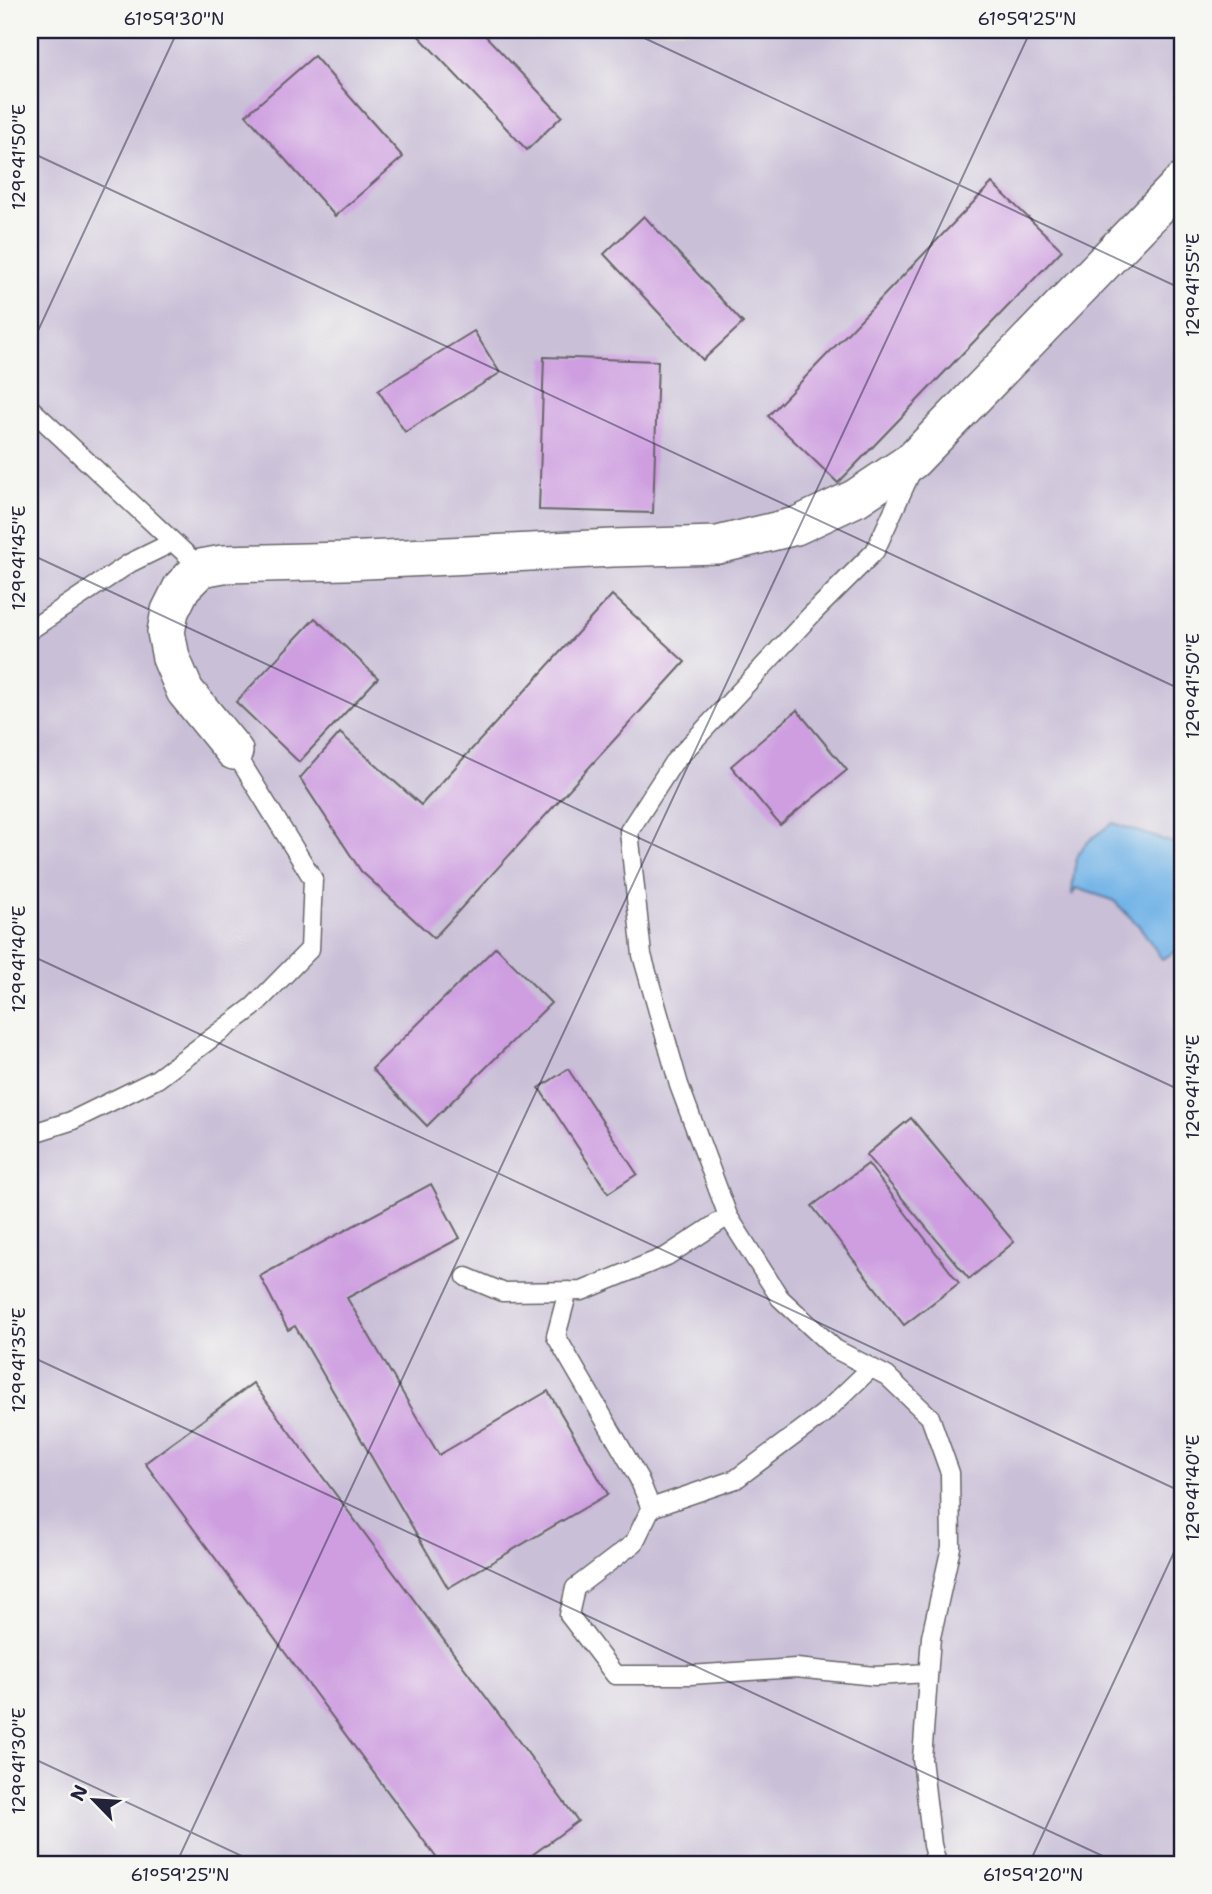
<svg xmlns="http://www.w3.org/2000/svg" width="1212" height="1894" viewBox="0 0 1212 1894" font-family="'Shantell Sans',sans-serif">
	<rect width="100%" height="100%" fill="#f6f6f2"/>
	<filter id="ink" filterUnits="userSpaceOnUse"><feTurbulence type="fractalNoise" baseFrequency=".0143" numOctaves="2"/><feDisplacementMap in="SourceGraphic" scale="14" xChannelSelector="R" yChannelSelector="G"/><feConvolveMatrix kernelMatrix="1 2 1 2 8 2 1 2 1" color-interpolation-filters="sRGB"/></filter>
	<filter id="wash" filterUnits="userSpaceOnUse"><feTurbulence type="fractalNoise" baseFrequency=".00686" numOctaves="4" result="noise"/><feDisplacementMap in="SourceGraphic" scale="28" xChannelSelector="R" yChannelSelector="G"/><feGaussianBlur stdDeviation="1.57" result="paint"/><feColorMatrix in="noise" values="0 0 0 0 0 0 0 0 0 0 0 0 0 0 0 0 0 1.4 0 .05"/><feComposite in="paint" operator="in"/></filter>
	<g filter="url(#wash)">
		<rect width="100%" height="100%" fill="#ebe1c0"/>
		<path fill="#c9bfd7" d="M30,30H1182V1864H30Z"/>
		<path fill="#73b4e7" stroke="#4a6b91" stroke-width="2" d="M1113,823L1182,846V945L1179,950L1162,959L1140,927L1113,900L1076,888L1072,895C1075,850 1076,849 1113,823Z"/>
		<g id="blocks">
			<path fill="#ce9ee0" d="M413,30H480L562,116L527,150Z
				M314,56L403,157L335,216L246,115Z
				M992,183L1062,250L838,483L768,416Z
				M644,216L743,323L703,360L604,254Z
				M474,331L500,373L405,432L378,390Z
				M544,357L658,361L653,513L539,510Z
				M612,595L685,662L434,938L361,871L300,778L340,733L421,805Z
				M315,618L378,678L299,762L236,702Z
				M797,710L847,770L780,825L731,766Z
				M496,947L551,1003L427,1126L372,1069Z
				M568,1069L637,1174L608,1193L539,1088Z
				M911,1118L1014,1242L969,1279L866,1155Z
				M868,1164L959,1283L904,1325L812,1206Z
				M431,1184L460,1238L347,1298L439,1455L548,1391L608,1494L448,1588L295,1326L288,1330L260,1276Z
				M253,1383L578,1821L520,1864H441L145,1463Z"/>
		</g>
	</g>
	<g filter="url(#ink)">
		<use href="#blocks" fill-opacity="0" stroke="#68656a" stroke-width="2"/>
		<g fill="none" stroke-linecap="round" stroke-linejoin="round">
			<g stroke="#68656a" stroke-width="21">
				<path id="service" d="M30,408L201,568
					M913,468L875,551L813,613L673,763L629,831L642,955L679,1085L728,1216L780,1298L835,1349L887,1376L930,1417L950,1473L951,1547L931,1637L922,1759L932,1845L937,1864
					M30,630L130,563L173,542
					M30,1134L71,1121L157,1079L253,1007L310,949L313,879L234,751
					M466,1277L502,1292L582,1291L667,1256L728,1216
					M568,1291L556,1336L639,1479L651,1508L634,1543L575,1588L569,1615L615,1675H690L796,1668L875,1676L928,1673
					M651,1508L736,1479L823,1414L871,1368"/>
			</g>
			<g stroke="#68656a" stroke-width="40">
				<path id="minor" d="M234,751L185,691L171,658L166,632L170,611L182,587L201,568L223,564L345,561L613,548L718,545L796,526L856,498L913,460L1182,182"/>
			</g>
			<use href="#service" stroke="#fff" stroke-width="18"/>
			<use href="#minor" stroke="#fff" stroke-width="37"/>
		</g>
	</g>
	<path fill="none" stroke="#22223b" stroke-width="2" stroke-opacity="0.45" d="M627,30L1182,289M30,152L1182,690M30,348L178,30M30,554L1182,1091M30,955L1182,1492M30,1356L1120,1864M30,1757L259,1864M176,1864L1031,30M1029,1864L1182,1535"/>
	<rect width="1212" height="1894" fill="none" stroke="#f6f6f2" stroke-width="77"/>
	<g transform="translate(94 1800) rotate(295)" stroke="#f6f6f2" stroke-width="5" paint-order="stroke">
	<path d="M0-5L12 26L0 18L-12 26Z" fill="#22223b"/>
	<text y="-10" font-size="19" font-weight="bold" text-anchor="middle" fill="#22223b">N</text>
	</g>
	<rect x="38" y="38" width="1136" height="1818" fill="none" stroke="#22223b" stroke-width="2.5"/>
	<g font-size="18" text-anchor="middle" fill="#22223b">
		<text x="174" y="25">61°59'30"N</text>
		<text x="1027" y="25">61°59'25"N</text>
		<text transform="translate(19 157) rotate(-90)" y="6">129°41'50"E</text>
		<text transform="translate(1193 285) rotate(-90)" y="6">129°41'55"E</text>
		<text transform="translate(19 558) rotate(-90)" y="6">129°41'45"E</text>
		<text transform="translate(1193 686) rotate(-90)" y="6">129°41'50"E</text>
		<text transform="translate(19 959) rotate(-90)" y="6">129°41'40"E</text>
		<text transform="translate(1193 1087) rotate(-90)" y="6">129°41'45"E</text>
		<text transform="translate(19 1360) rotate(-90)" y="6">129°41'35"E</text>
		<text transform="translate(1193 1488) rotate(-90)" y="6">129°41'40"E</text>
		<text transform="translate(19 1761) rotate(-90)" y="6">129°41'30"E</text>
		<text x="180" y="1881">61°59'25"N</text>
		<text x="1033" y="1881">61°59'20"N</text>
	</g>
</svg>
